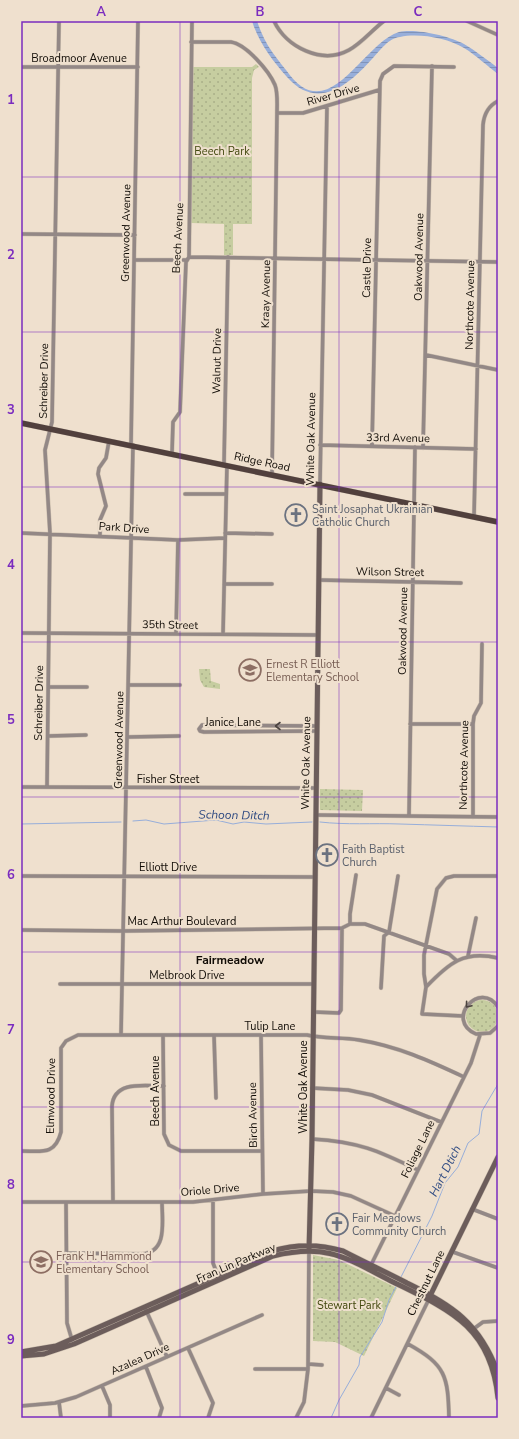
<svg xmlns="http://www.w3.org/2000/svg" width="519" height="1439" viewBox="0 0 519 1439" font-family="'Nunito Sans',sans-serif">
	<defs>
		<pattern id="park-dots" width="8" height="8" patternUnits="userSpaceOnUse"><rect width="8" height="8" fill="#c6cda0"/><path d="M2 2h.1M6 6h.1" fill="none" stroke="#a9af88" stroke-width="1.8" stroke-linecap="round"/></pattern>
		<pattern id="water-rules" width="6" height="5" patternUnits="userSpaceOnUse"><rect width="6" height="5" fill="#97aeda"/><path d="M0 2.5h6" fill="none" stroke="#8194ba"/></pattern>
	</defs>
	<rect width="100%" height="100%" fill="#efe0ce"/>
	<path fill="url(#park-dots)" d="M256,64L259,67L254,70L252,78V224H233V255H224V224L191,223L193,67H252Z
		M199,669H210L211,681L220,684V689L204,687L200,680Z
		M320,789L363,790L362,811L320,810Z
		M466 1016a16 16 0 1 1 32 0a16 16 0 1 1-32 0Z
		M313,1255L339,1260L397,1288L364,1356L335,1342L313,1341Z"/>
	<path fill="url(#water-rules)" d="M252,21H257C265,44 272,52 286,70C328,131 362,43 399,32C415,28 450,36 464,44C476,51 487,60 498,68V74C487,66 476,55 464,48C447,38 419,33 400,37C388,38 380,51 372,59C348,86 317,111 287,77C272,60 259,43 252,21Z"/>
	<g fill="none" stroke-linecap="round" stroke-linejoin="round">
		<path stroke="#97aeda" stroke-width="1" d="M133,821L146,820L164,824L216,820L233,824L244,822L266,824L312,822
			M320,822C346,825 373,823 400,824C433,825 465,826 498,827
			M21,824L121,822
			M401,1277L432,1216L445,1183L458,1167L468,1143L479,1134L482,1111L498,1084
			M331,1418L339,1400L359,1365L360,1357L382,1322L389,1300L397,1285"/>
		<g stroke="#cbbeae" stroke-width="4.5">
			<path id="street" d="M274,21C286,47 322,65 349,50C362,43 372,30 384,21
				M467,21L498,35
				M191,42H231C246,44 269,71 275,85C278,93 277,104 277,113H303L379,90
				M21,67H138
				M21,234L135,235
				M189,257L498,262
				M134,260H186
				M426,355L498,370
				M131,445L138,21
				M320,445L476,449
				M372,446L380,81L383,74L394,66L454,67
				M423,448L432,66
				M172,453L173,422L180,412L186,262L189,257L192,21
				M224,464L228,257
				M272,475L277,113
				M320,484L327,106
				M185,494H226
				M474,517L483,125C484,114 488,106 498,101
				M21,533L178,540L225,538
				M225,533L272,534
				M100,536V520L106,506L98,474L99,468L106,458L109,441
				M319,580L461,583
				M224,584H272
				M21,633L318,635
				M176,634L178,540
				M223,634L227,465
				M129,685H180
				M49,687H87
				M410,724H473
				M317,731L204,732L200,731L199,729L202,725L317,726
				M48,736L86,735
				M128,737L179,736
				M21,787L316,788
				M47,787L50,533L45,450L52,422L59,21
				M316,815L498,817
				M409,815L415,447
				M473,817V724L474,716L481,703L482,644
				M21,876L314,877
				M350,924H365L449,954L456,960
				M21,930L122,931L342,928
				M468,956L476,918
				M60,984H314
				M426,987C449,963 464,950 498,958
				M381,988L384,936L389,932L398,876
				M498,1007C480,979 444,1020 476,1034L490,1033L498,1026
				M314,1012L339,1013L341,1010L342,928L350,924V914L356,875
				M463,1016L422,1014L426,987L424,974V955L437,889L446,878L454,876H498
				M121,1035L133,445
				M163,1035L164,1134L169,1145L181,1151H262
				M214,1035L216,1098
				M261,1035L263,1194
				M312,1088L348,1090L372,1095L441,1122
				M312,1139C359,1142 377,1150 418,1170
				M21,1151C41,1151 55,1156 61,1132V1048L66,1041L78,1035H307C324,1039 342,1037 359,1040C397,1046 430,1061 464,1077
				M213,1200V1263L218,1276
				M21,1202H193L263,1194L311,1191L333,1192L351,1196L395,1216
				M66,1202L67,1323L72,1340
				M113,1202L112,1106C114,1080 145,1086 164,1086
				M472,1209L498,1219
				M453,1252L498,1268
				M67,1253L142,1254C168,1252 162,1221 162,1202
				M370,1267L471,1063L480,1035
				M145,1308L167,1357
				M472,1330L483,1322L498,1321
				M408,1344C446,1365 448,1376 449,1418
				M188,1348L213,1403L208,1418
				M308,1364L322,1365
				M146,1367L162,1408L159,1418
				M255,1369H308
				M102,1386L110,1405V1418
				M386,1388L399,1395
				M59,1402L61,1418
				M21,1406L55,1403L76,1397L262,1315
				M296,1418L304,1402L308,1369L309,1250
				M371,1418L429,1299"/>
		</g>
		<g stroke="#cbbeae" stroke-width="6">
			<path id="secondary" d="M309,1250L312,1139L320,484
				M430,1296L498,1157
				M21,1352L56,1346L272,1251C297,1244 318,1244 343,1251C364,1262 386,1272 407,1283C452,1305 480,1323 498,1373
				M21,1356L44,1354L74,1344L273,1256C328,1243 346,1258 393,1282C450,1310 491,1327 498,1398"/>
		</g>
		<g stroke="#cbbeae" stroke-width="6">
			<path id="primary" d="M21,423L498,522"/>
		</g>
		<use href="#street" stroke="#938886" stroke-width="3.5"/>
		<use href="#secondary" stroke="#6c5d5b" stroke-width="5"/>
		<use href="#primary" stroke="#51403d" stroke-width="5.5"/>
	</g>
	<defs><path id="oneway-chevron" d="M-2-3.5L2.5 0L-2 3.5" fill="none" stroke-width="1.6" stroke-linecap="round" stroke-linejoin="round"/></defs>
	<g stroke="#4c4440">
		<use href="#oneway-chevron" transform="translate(278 726) rotate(180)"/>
		<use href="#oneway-chevron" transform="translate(468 1005) rotate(130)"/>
	</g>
	<path fill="none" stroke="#7b2cbf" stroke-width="1" stroke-opacity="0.55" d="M180,21V1418M339,21V1418M21,177H498M21,332H498M21,487H498M21,642H498M21,797H498M21,952H498M21,1107H498M21,1262H498"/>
	<defs>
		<g id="church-ring" transform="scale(1.15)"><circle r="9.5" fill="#efe0ce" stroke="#6b7280" stroke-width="1.5"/><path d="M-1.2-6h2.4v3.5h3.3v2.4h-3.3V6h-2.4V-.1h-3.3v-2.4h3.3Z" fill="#6b7280"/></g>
		<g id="school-ring" transform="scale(1.15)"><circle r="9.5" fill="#efe0ce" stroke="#8d6e63" stroke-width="1.5"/><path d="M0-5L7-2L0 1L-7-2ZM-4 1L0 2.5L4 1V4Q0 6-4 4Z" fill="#8d6e63"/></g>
	</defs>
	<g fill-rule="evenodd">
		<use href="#church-ring" x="296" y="515"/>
		<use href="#school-ring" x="250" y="670"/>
		<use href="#church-ring" x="327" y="855"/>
		<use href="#church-ring" x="337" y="1224"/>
		<use href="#school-ring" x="41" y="1262"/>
	</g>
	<g text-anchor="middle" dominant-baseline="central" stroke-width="4" stroke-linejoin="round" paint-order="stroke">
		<g font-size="11" fill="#110c06" stroke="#efe0ce">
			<text x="79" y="58">Broadmoor Avenue</text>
			<text transform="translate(333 95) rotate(-16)">River Drive</text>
			<text transform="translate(126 233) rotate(-89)">Greenwood Avenue</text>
			<text transform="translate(178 238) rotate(-87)">Beech Avenue</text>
			<text transform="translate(419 257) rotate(-89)">Oakwood Avenue</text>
			<text transform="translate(367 268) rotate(-89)">Castle Drive</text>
			<text transform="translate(266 294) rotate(-89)">Kraay Avenue</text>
			<text transform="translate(470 305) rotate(-89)">Northcote Avenue</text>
			<text transform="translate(217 361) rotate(-89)">Walnut Drive</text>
			<text transform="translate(44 381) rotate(-89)">Schreiber Drive</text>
			<text transform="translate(398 438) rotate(1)">33rd Avenue</text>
			<text transform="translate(311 439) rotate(-89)">White Oak Avenue</text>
			<text transform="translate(262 462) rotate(12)">Ridge Road</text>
			<text transform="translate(124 528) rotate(4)">Park Drive</text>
			<text transform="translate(390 572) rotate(1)">Wilson Street</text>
			<text transform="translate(170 625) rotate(1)">35th Street</text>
			<text transform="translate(403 631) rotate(-89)">Oakwood Avenue</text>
			<text transform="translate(39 703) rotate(-89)">Schreiber Drive</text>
			<text x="233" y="722">Janice Lane</text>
			<text transform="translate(119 740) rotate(-89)">Greenwood Avenue</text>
			<text transform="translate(306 763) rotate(-89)">White Oak Avenue</text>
			<text transform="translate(464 765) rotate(-89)">Northcote Avenue</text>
			<text x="168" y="779">Fisher Street</text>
			<text x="168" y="867">Elliott Drive</text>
			<text x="182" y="921">Mac Arthur Boulevard</text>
			<text x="187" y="975">Melbrook Drive</text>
			<text x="270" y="1026">Tulip Lane</text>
			<text transform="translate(303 1087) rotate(-90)">White Oak Avenue</text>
			<text transform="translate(155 1091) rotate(-90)">Beech Avenue</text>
			<text transform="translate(51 1096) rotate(-89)">Elmwood Drive</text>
			<text transform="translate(253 1115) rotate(-91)">Birch Avenue</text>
			<text transform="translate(418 1149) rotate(-64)">Foliage Lane</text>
			<text transform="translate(210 1190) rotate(-5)">Oriole Drive</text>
			<text transform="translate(236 1263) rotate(-23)">Fran Lin Parkway</text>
			<text transform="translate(426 1283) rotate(-64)">Chestnut Lane</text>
			<text transform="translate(140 1359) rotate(-24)">Azalea Drive</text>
		</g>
		<g font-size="11" fill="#43490f" stroke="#efe0ce">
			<text x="222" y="151">Beech Park</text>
			<text x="349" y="1305">Stewart Park</text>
		</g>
		<g font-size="11" fill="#5b616d" stroke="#efe0ce" text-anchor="start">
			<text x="312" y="509">Saint Josaphat Ukrainian<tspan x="312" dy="13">Catholic Church</tspan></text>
			<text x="342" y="849">Faith Baptist<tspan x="342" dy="13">Church</tspan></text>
			<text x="352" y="1218">Fair Meadows<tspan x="352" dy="13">Community Church</tspan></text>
		</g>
		<g font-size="11" fill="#785e54" stroke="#efe0ce" text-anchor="start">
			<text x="266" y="664">Ernest R Elliott<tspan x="266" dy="13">Elementary School</tspan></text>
			<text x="56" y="1256">Frank H. Hammond<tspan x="56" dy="13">Elementary School</tspan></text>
		</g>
		<g font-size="12" font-style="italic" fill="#314c83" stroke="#efe0ce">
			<text transform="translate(234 815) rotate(1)">Schoon Ditch</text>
			<text transform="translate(445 1171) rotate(-63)">Hart Dtich</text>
		</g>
		<g font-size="12" font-weight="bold" fill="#110c06" stroke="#efe0ce">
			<text x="230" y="960">Fairmeadow</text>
		</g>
	</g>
	<rect width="519" height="1439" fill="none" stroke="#efe0ce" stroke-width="44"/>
	<rect x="22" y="22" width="475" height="1395" fill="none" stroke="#7b2cbf" stroke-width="1.5"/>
	<g font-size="13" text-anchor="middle" font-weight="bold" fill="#7b2cbf">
		<text x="101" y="16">A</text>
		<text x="260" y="16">B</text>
		<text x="418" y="16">C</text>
		<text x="11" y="104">1</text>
		<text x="11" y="259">2</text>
		<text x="11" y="414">3</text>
		<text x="11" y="569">4</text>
		<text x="11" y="724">5</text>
		<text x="11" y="879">6</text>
		<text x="11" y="1034">7</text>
		<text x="11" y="1189">8</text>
		<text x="11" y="1344">9</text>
	</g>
</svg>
